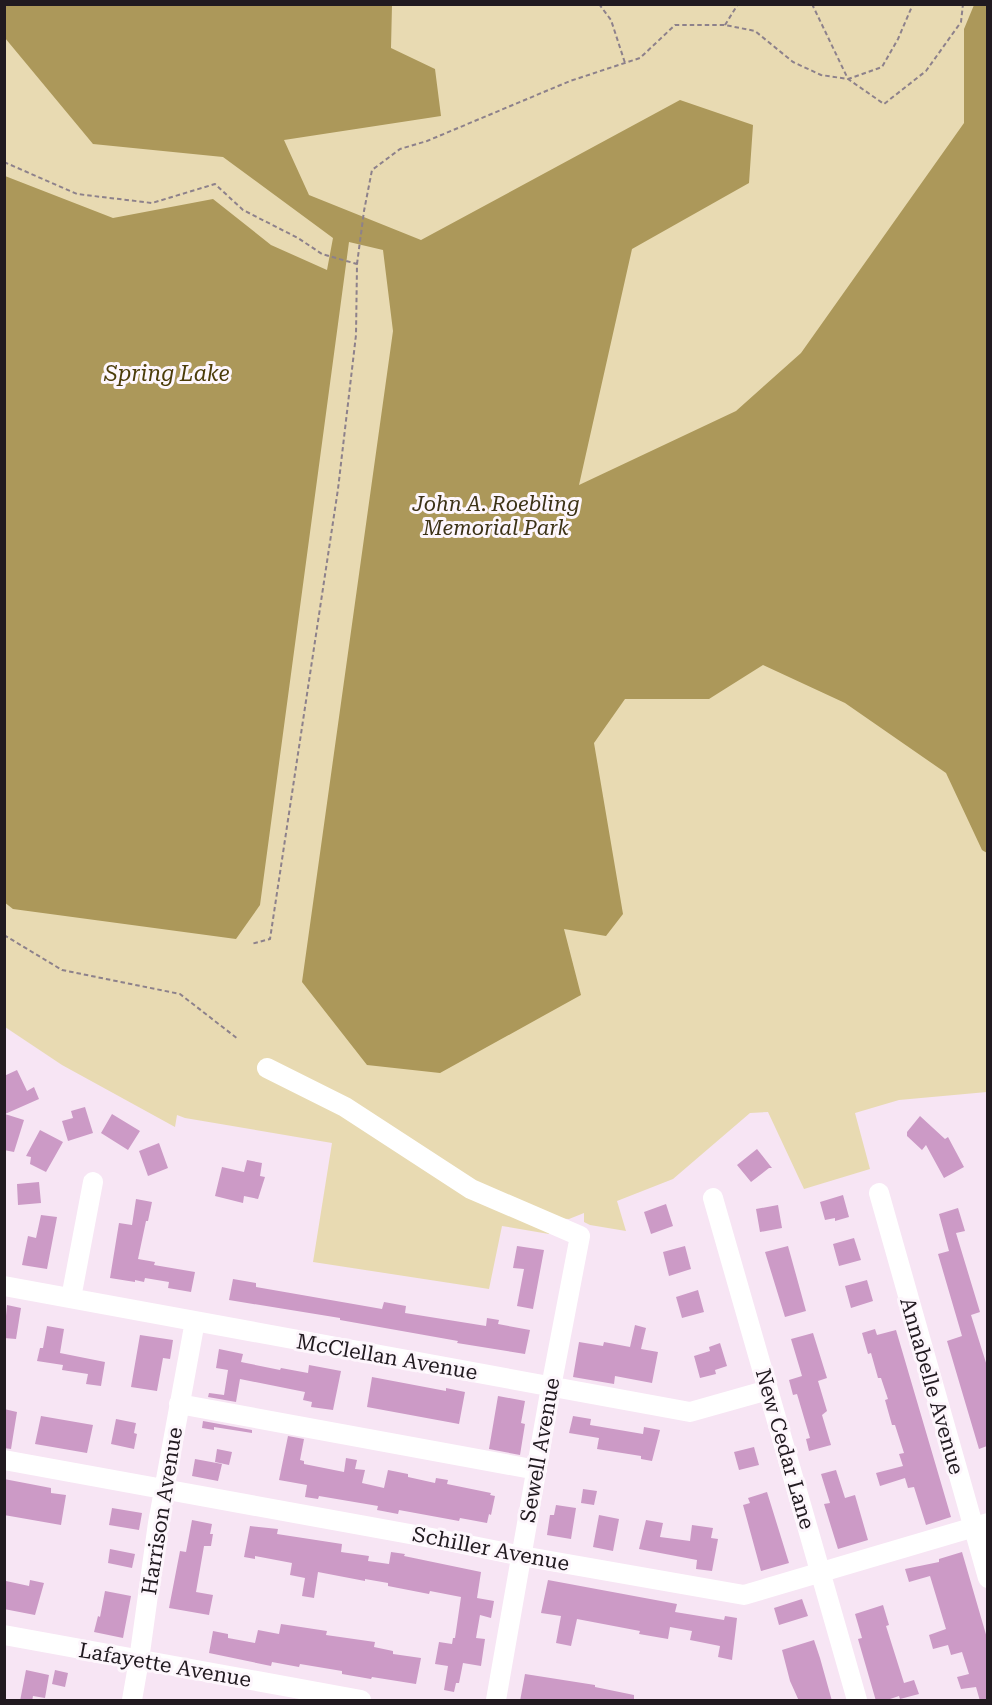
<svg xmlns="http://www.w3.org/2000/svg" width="992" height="1705" viewBox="0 0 992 1705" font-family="'Roboto Serif',serif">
	<rect width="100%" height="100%" fill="#f7e5f4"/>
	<path fill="#e8dab2" d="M5,5H987V1092L899,1100L855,1113L870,1169L804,1189L768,1112L750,1113L673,1179L617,1201L626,1231L590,1225L584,1222V1213L569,1219L553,1218L549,1234L502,1226L489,1289L313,1262L332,1143L185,1118L177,1115L175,1127L62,1065L5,1027Z"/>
	<path fill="#ac985a" d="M5,4L392,5L391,48L435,69L441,116L284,140L309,195L421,240L680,100L753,125L749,183L632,249L579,485L736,411L801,353L964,123V29L974,5H987V853L982,850L946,773L845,703L763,665L709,699H625L594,743L623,914L606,936L564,929L581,995L440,1073L367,1065L302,982L393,331L383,250L349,242L260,905L236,939L13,909L4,902L5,176L113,218L213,199L271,245L327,270L333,238L223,157L93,144L5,38Z"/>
	<path fill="#cc9ac6" d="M17,1070L27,1091L34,1087L39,1099L5,1114L24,1120L14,1152L4,1150V1076Z
		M85,1107L93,1133L68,1141L62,1121L73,1118L71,1111Z
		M112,1114L140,1131L128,1150L101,1133Z
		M920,1116L945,1139L948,1137L964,1167L944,1178L926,1145L922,1150L907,1136V1132Z
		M40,1130L63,1142L46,1172L30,1164L31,1157L26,1156Z
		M159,1143L168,1168L148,1176L139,1151Z
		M757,1149L772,1168H769L751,1182L737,1165Z
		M247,1160L262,1163L260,1176L265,1177L258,1199L244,1196L243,1203L215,1196L222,1167L244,1172Z
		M39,1182L41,1203L18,1205L17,1184Z
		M843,1195L849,1217L835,1221V1218L825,1220L820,1202Z
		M136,1199L152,1202L148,1221H146L138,1259L155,1262L154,1265L195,1272L191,1292L168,1288L169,1282L145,1278L144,1282L135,1280V1282L110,1278L119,1223L132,1225Z
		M666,1204L673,1226L651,1234L644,1212Z
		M778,1205L782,1228L760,1232L756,1209Z
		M958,1208L965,1231L956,1233L980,1312L971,1315L987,1366V1446L979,1449L947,1341L962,1336L938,1254L949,1251L939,1214Z
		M41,1215L57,1217L47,1269L22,1265L28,1236L36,1238Z
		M854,1238L861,1260L839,1266L833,1244Z
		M517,1246L544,1250L533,1309L517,1306L524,1269L513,1268Z
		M685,1246L691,1269L669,1276L663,1252Z
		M788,1246L806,1311L785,1317L765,1252Z
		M233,1279L256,1283V1287L382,1309L384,1302L406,1306L405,1313L486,1326L487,1318L499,1320L498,1324L530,1330L525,1354L457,1343L458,1341L340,1320V1318L229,1300Z
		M867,1280L873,1301L851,1308L845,1286Z
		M698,1290L704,1312L682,1318L676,1297Z
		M7,1305L21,1308L16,1339L4,1338Z
		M635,1325L646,1328L641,1349L658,1352L652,1383L615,1376L614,1384L573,1377L579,1342L603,1346L604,1342L630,1347Z
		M47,1326L64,1329L60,1353L105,1362L101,1386L86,1384L88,1374L62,1370L63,1365L37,1361L40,1348H43Z
		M875,1329L877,1335L896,1330L951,1517L926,1525L914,1487L908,1488L905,1478L880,1486L876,1473L903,1466L899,1454L904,1453L895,1425H892L885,1400L888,1399L881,1378H878L871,1353L868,1354L862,1333Z
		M813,1333L827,1378L818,1381L827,1411L822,1415L831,1445L809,1451L806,1439L810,1438L797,1394L793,1395L789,1380L802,1376L791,1339Z
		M140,1335L173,1340L170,1359L163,1358L157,1391L131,1387Z
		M720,1343L727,1366L715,1370L716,1374L700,1378L694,1356L710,1351L709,1347Z
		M219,1349L243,1354L241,1362L280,1370L281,1368L308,1373L309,1365L341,1371L333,1410L311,1407L312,1402L303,1400L305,1392L240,1379L236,1402L208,1397L209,1393L224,1395L228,1370L216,1368Z
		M372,1377L446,1391V1388L465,1392L459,1424L367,1407Z
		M498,1396L525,1401L521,1423L525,1424L520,1455L489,1449Z
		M4,1409L17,1412L11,1449L4,1448Z
		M41,1416L93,1425L87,1453L35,1444Z
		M573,1416L591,1419L590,1425L643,1434L644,1427L660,1430L652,1461L641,1459V1456L597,1449L599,1438L569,1433Z
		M116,1419L136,1423L134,1433L137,1434L134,1449L111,1444Z
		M203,1421L252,1430V1433L214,1427V1430L202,1428Z
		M288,1436L304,1439L300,1460L304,1461V1464L344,1472L346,1458L357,1460L355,1469L365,1470L362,1483L384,1488L388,1470L408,1474V1477L435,1483L436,1478L448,1480L447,1484L491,1493L490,1495L495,1496L491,1515L489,1514L487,1523L460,1518L459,1521L399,1510L398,1514L377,1510L378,1506L319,1496L318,1499L305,1497L307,1485L279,1480Z
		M754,1447L759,1465L739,1470L734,1452Z
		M217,1449L232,1452L229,1465L215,1462Z
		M195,1459L222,1464L218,1481L192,1476Z
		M836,1470L845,1498L855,1495L868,1540L838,1549L824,1504L830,1503L821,1474Z
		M4,1479L51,1488V1493L66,1495L61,1525L4,1515Z
		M583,1489L597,1491L594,1505L581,1503Z
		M767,1492L789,1563L761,1571L743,1505L750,1503L748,1498Z
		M556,1505L576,1508L571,1539L547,1535L550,1515H554Z
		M112,1508L142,1513L139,1530L109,1525Z
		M599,1515L619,1519L613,1551L593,1547Z
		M192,1520L212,1524L210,1534H213L211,1546H204L196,1592L213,1595L209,1615L169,1608L180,1551L186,1552Z
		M646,1520L663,1523L660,1537L690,1541L692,1525L713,1528L711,1538L718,1539L712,1571L696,1569L697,1560L639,1549Z
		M250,1526L278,1529L277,1534L342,1544L341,1552L369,1556L368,1561L389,1564L391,1552L405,1554L404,1556L481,1572L477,1598L494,1601L491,1618L480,1615L476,1638L485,1639L481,1666L463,1663L459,1683H456L454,1692L444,1690L448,1666L435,1664L439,1642L452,1644L453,1638H455L461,1597L430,1591L429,1594L388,1586V1583L365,1579V1581L318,1572L314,1598L302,1596L305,1578L290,1575L292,1563L255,1556V1559L244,1557Z
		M110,1549L135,1554L132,1568L108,1563Z
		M962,1552L987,1638V1701H980L976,1687L961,1689L957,1677L969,1674L962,1652L951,1655L948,1645L933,1649L929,1635L946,1629L930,1576L909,1582L905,1569L939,1562V1559Z
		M30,1580L44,1583L35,1615L4,1609L6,1581L29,1586Z
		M548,1580L677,1604L675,1612L724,1620L725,1616L737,1618L732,1660L718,1657L720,1646L690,1640L692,1631L670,1627L668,1639L639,1634L640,1631L577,1619L571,1646L556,1643L561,1616L541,1613Z
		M105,1591L131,1596L123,1638L94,1632L98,1616L100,1617Z
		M802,1599L808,1616L779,1625L774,1608Z
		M883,1605L889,1625L886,1626L904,1683L914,1680L919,1694L900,1699L899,1696L884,1701H876L858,1639L862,1638L855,1614Z
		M281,1624L327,1631L326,1635L375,1642L374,1647L393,1651V1654L421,1658L416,1684L372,1677L371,1679L342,1674V1671L300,1664L299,1667L272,1662L271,1666L209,1653L213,1631L228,1634V1638L255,1643L258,1630L279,1634Z
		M814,1640L820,1658L832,1701H799L790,1681L782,1650Z
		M26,1670L49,1675L45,1698L33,1696L32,1701H20Z
		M55,1670L68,1673L65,1687L52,1684Z
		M525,1674L595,1685V1687L634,1695V1701H520Z"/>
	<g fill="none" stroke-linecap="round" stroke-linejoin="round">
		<path stroke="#8d818b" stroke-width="2" stroke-dasharray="4.5 3" stroke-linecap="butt" d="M599,4L611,20L625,63
			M812,4L848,79L884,104L926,71L961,22L963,4
			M725,25L738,4
			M4,162L77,194L152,203L215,184L243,210L298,238L322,254L357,264L356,335L338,489L270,939L251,944
			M357,264L364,211L372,170L400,149L427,141L570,81L640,58L675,25H725L755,31L793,62L821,75L848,79L882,67L898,39L913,4
			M4,935L62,970L180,994L238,1039"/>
		<path stroke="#fff" stroke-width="20" d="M267,1068L345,1107L471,1189L580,1236L551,1387L496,1700
			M879,1193L988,1578
			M713,1198L857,1700
			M4,1286L690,1412L768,1390
			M71,1298L93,1182
			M179,1404L537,1470
			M4,1460L448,1541L522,1556L744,1595L988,1523
			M4,1635L361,1700
			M132,1700L139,1660L158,1523L195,1321"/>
	</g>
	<g text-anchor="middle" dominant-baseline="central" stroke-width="6" stroke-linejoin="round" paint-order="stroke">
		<g font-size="21" font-style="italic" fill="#3c3216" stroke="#fdf6fc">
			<text x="496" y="504">John A. Roebling<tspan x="496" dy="24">Memorial Park</tspan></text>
		</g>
		<g font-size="21" fill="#211a20" stroke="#fdf6fc">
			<text transform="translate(387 1357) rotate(10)">McClellan Avenue</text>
			<text transform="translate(932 1386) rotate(74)">Annabelle Avenue</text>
			<text transform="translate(785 1449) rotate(74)">New Cedar Lane</text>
			<text transform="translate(540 1450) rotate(-80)">Sewell Avenue</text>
			<text transform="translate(162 1511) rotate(-81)">Harrison Avenue</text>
			<text transform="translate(491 1549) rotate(11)">Schiller Avenue</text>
			<text transform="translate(165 1665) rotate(10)">Lafayette Avenue</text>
		</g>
		<g font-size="22" font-style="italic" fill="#4b3c09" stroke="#fdf6fc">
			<text x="167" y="373">Spring Lake</text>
		</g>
	</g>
	<rect width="992" height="1705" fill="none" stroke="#211a20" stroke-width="12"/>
</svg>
